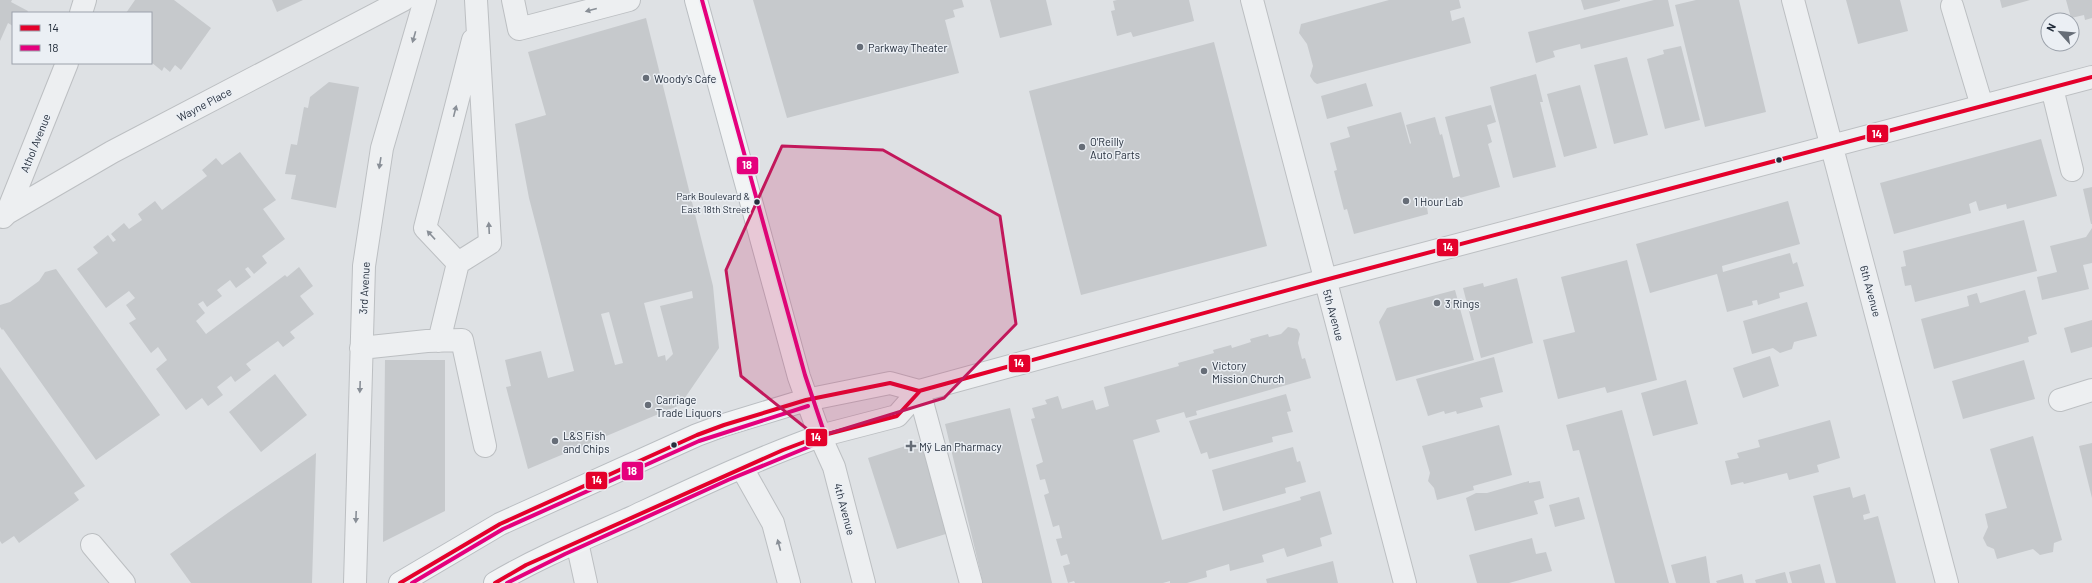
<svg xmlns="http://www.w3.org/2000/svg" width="2092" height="583" viewBox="0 0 2092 583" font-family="Barlow,sans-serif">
	<rect width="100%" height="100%" fill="#dee1e4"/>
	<path fill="#c6c9cc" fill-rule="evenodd" d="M0,0H12L11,2L28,11L27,13H13V26L8,23L0,41Z
		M135,0H174L211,28L181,70L175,65L170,72L164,67L162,71L151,62V13H126Z
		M272,0H303L277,12Z
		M753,0H962L964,7L953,10L955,17L945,20L959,73L787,118Z
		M990,0H1046L1052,25L1000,38Z
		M1117,0H1189L1194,21L1133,37L1131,32L1117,36L1111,11L1115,10L1113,1Z
		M1389,0H1459L1461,8L1450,11L1452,21L1464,17L1471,43L1317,84L1314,82L1310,76L1313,66L1307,44L1299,33L1301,24Z
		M1581,0H1620V1L1584,10Z
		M1654,0H1668L1674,26L1581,49L1580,44L1553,51L1555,57L1536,63L1528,32Z
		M1696,0H1739L1766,112L1705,127L1675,5Z
		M1846,0H1900L1908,31L1858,44Z
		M2000,0H2030L2002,8Z
		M2066,0H2092V18L2085,20L2084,15L2071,18Z
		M646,18L713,286L719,348L680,405L528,469L506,387L511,386L505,360L541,351L548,378L574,371L529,198L515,124L546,115L528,52ZM692,291L693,298L660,306L673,354L666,361L665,355L658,357L644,303ZM609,312L623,363L615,365L601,314Z
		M1214,42L1267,246L1081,295L1029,91Z
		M1681,46L1700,120L1665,129L1647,59L1664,54L1663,50Z
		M1627,57L1648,135L1614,144L1594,65Z
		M1536,74L1543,102H1540L1556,167L1513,178L1490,87Z
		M329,82L359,87L336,208L291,199L296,175L285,174L291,144L297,145L304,107L308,108L310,97Z
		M1366,83L1373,106L1327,119L1321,96Z
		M1580,85L1597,148L1564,157L1547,94Z
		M1491,105L1496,122L1487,125L1492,142L1488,144L1500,187L1427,207L1428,214L1354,234L1347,209L1344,210L1334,171L1337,170L1330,143L1350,137L1347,127L1401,112L1410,144L1411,143L1406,125L1435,117L1440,135L1442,134L1453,178L1460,176L1445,117Z
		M2041,139L2057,196L2007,209L2006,204L1979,211L1976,201L1969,204L1971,213L1894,234L1880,183Z
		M240,152L276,200L263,209L285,239L262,256L267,263L254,274L248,267L245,269L251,277L236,288L230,280L217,290L222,296L207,307L203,301L198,304L205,313L196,321L206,334L285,275L287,277L299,267L313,286L300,296L314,314L290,332L295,338L283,347L278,341L246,364L251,370L235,382L231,376L217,387L223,395L208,406L202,398L186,410L156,369L167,360L158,347L151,353L129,323L136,319L126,305L135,298L129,291L106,308L77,269L98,253L93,247L108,235L113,242L116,240L111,234L124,223L129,229L142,220L138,214L155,201L162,210L207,176L202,170L216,158L222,165Z
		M2092,187V224H2091L2083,189Z
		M1788,201L1800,244L1722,266L1723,272L1790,253L1793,264L1797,262L1804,286L1779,293L1780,298L1758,305L1757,300L1752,301L1753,305L1727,312L1717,274L1650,293L1636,244Z
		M2024,220L2037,271L1915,302L1911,285L1905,286L1901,267L1906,266L1903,251Z
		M2092,228V263L2083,265L2089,289L2042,300L2037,277L2057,272L2050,246L2086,237Z
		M1627,260L1657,380L1607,393L1605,387L1558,399L1543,340L1575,332L1561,277Z
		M56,269L160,415L96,460L3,329L2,330L0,327V305L10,302L39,281L45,272Z
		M1517,278L1533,343L1481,358L1463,288L1483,283L1484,287Z
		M1455,290L1474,360L1396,381L1379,322L1387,308Z
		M2025,290L2037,334L2028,337L2029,342L1934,369L1921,319L1969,306L1967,296L1977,293L1980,303Z
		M1807,302L1817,336L1794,342L1792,349L1780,353L1773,348L1752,354L1743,321Z
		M2092,320V347L2071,353L2064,328Z
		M1288,327L1297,329L1300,334L1298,343L1302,359L1305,358L1311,378L1196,411L1197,415L1186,418L1184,412L1156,420L1160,432L1133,440L1162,540L1301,500L1300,497L1320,491L1332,534L1320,538L1322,546L1287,557L1284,548L1262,555L1264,562L1230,571L1229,564L1206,571L1207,577L1187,583H1170V581L1163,583H1075L1074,581L1068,583L1063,566L1070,564L1067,554L1061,556L1056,539L1062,538L1059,525L1053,527L1044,495L1049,493L1045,479L1040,480L1036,465L1043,462L1031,419L1035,418L1032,408L1047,404L1045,400L1058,396L1062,409L1093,400L1096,410L1109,406L1104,387L1179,366L1178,363L1214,353L1213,350L1231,345L1232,348L1251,342L1250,339L1268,334L1269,337L1281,334Z
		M1770,356L1779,386L1743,398L1733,368Z
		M1494,357L1503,392L1480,398L1483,407L1457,414L1456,411L1445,414L1444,411L1428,416L1416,379Z
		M385,360H445V511L383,542Z
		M2024,360L2035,399L1963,419L1952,381Z
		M0,367L85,486L74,493L79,500L19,543L14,536L2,544L0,541Z
		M275,374L307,415L261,452L229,412Z
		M1686,380L1698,424L1653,436L1641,393Z
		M1286,394L1291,411L1287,412L1293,432L1272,437L1273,442L1209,459L1207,452L1201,454L1189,421Z
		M1010,408L1052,583H983L945,424Z
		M1622,410L1669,583H1615L1579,450L1573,451L1566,425Z
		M1830,420L1840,458L1817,465L1819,472L1789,480L1787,473L1744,484L1743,482L1731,485L1725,461L1739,458L1737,453L1760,447L1758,440Z
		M1499,425L1512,475L1473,486L1474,490L1437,500L1434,488L1428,481L1430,473L1422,446Z
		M2033,436L2062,540L2054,543L2053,552L2040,555L2033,549L1997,559L1994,549L1987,546L1983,538L1988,527L1985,514L2007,508L1990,449Z
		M921,441L949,533L897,549L868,458Z
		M2092,443V498L2079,446Z
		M1293,447L1297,462L1300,461L1306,482L1285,488L1286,493L1223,511L1212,470Z
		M316,453L312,583H191L170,554L232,510Z
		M1529,481V483L1540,481L1544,498L1534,501L1538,514L1475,531L1466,498L1476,493H1487Z
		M1850,487L1853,498L1865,494L1870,513L1863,515L1864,520L1878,516L1896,583H1836L1813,496Z
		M1579,497L1585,519L1555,527L1549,505Z
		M1532,538L1536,554L1546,552L1552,571L1509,583H1477L1469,555Z
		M1706,556L1710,583H1676L1671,565Z
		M1333,561L1338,583H1267L1266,579Z
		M1820,564L1825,583H1792L1789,572Z
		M1785,572L1788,583H1756L1755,580Z
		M1742,574L1744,583H1717L1716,581Z"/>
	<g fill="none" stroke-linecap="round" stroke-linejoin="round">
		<g stroke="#bcbfc2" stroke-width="24">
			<path id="minor" d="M513,0L519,29L629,0
				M1252,0L1405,583
				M1793,0L1947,583
				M1952,6L1982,106
				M81,13L85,0
				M2052,88L2072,170
				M7,213L112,152L403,0
				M3,217L7,213L67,63
				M458,263L425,228L473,40
				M439,341L458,263L490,243L476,0
				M361,348L427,341L462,340L485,446
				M919,391L971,583
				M806,400L890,383L919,391L1325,280L2092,77
				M2060,400L2092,390
				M742,468L773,523L789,583
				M577,542L586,583
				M92,545L124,583
				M355,583L364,266L382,148L425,0
				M864,583L834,467L820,436L897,416L919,391"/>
		</g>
		<g stroke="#babec2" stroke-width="24">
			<path id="major" d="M400,583L500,524L697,435L724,425L806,400
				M495,583C539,557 586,538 633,517C695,488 756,459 820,436L799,377L696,0"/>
		</g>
		<use href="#minor" stroke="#edeff1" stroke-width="22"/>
		<use href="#major" stroke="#f2f4f5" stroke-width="22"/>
		<g stroke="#ebeff4" stroke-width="7">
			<path id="bus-1" d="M400,583L500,524L697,435L724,425L806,400L890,383L919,391L1325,280L2092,77
				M495,583L526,565L783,450L820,436L897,416L920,391"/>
		</g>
		<g stroke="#ebeff4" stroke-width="7">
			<path id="bus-2" d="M412,583L503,529L699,441L808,406
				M507,583L565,554L728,480L823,441L826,438L805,375L702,0"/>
		</g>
		<use href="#bus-1" stroke="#e4002b" stroke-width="4"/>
		<use href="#bus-2" stroke="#e5007d" stroke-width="4"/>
	</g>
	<defs><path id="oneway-solid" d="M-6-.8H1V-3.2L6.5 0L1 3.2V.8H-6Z"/></defs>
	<g fill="#898f97">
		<use href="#oneway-solid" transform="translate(591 10) rotate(165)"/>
		<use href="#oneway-solid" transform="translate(414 37) rotate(106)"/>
		<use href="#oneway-solid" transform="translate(455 111) rotate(-76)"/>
		<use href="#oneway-solid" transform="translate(380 163) rotate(99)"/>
		<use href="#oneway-solid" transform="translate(489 228) rotate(-93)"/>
		<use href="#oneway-solid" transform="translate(431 235) rotate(-133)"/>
		<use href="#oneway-solid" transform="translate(360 387) rotate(92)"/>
		<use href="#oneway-solid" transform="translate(356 517) rotate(92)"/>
		<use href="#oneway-solid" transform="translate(779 545) rotate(-105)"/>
	</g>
	<path fill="#c2185b" fill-opacity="0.2" stroke="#c2185b" stroke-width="3" stroke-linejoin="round" d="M782,146L883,150L1000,216L1016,324L944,398L817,437L741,376L726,270Z"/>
	<g fill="#666d77" stroke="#ebeff4" stroke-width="1.5">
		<circle cx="860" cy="47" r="4"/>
		<circle cx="646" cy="78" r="4"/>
		<circle cx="1082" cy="147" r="4"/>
		<circle cx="1406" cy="201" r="4"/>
		<circle cx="1437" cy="303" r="4"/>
		<circle cx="1204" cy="371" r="4"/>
		<circle cx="648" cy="405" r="4"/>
		<circle cx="555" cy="441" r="4"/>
		<path d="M909 440h4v4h4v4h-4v4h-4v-4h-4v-4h4z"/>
	</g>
	<g fill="#252f3d" stroke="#ebeff4" stroke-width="1.5">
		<circle cx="1779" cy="160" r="3.5"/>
		<circle cx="757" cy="202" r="3.5"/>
		<circle cx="674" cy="445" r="3.5"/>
	</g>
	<g text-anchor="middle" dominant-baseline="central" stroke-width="3" stroke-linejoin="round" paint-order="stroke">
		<g font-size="10" fill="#252f3d" stroke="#ebeff4" text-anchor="end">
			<text x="750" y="196">Park Boulevard &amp;<tspan x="750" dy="13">East 18th Street</tspan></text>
		</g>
		<g font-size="11" fill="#252f3d" stroke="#ebeff4" text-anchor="start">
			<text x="868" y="47">Parkway Theater</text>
			<text x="654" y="78">Woody's Cafe</text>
			<text x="1090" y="141">O'Reilly<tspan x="1090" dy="13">Auto Parts</tspan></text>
			<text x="1414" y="201">1 Hour Lab</text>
			<text x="1445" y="303">3 Rings</text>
			<text x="1212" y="365">Victory<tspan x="1212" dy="13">Mission Church</tspan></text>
			<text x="656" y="399">Carriage<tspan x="656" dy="13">Trade Liquors</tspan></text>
			<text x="563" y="435">L&amp;S Fish<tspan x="563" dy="13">and Chips</tspan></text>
			<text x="919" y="446">Mỹ Lan Pharmacy</text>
		</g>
		<g font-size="11" fill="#252f3d" stroke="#ebeff4">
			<text transform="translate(204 104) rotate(-28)">Wayne Place</text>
			<text transform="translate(35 143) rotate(-68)">Athol Avenue</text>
			<text transform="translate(364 288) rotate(-87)">3rd Avenue</text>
			<text transform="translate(1871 291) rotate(75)">6th Avenue</text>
			<text transform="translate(1334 315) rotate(75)">5th Avenue</text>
			<text transform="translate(845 509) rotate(75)">4th Avenue</text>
		</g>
	</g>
	<g stroke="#ebeff4" stroke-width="1.5">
		<rect x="1866" y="124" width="23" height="19" rx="4" fill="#e4002b"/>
		<rect x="736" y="156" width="23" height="19" rx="4" fill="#e5007d"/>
		<rect x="1436" y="238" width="23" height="19" rx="4" fill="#e4002b"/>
		<rect x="1008" y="354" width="23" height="19" rx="4" fill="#e4002b"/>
		<rect x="805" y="428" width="23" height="19" rx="4" fill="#e4002b"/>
		<rect x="621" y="461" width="23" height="20" rx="4" fill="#e5007d"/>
		<rect x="585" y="471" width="23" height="19" rx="4" fill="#e4002b"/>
	</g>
	<g font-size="11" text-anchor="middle" font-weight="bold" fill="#fff">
		<text x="1877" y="138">14</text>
		<text x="747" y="169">18</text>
		<text x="1448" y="251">14</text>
		<text x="1019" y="367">14</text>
		<text x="816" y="441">14</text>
		<text x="632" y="475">18</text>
		<text x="597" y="484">14</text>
	</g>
	<rect x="12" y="12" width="140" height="52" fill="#ebeff4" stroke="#9ca2ab"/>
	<rect x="20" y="25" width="20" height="6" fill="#e4002b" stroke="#9ca2ab"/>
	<text x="48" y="32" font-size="12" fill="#252f3d">14</text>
	<rect x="20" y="45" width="20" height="6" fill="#e5007d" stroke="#9ca2ab"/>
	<text x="48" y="52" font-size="12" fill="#252f3d">18</text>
	<g transform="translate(2060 32) rotate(297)"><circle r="19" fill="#ebeff4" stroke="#9ca2ab"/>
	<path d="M0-3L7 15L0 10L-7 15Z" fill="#666d77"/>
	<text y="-6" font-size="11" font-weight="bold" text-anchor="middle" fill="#252f3d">N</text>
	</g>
</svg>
